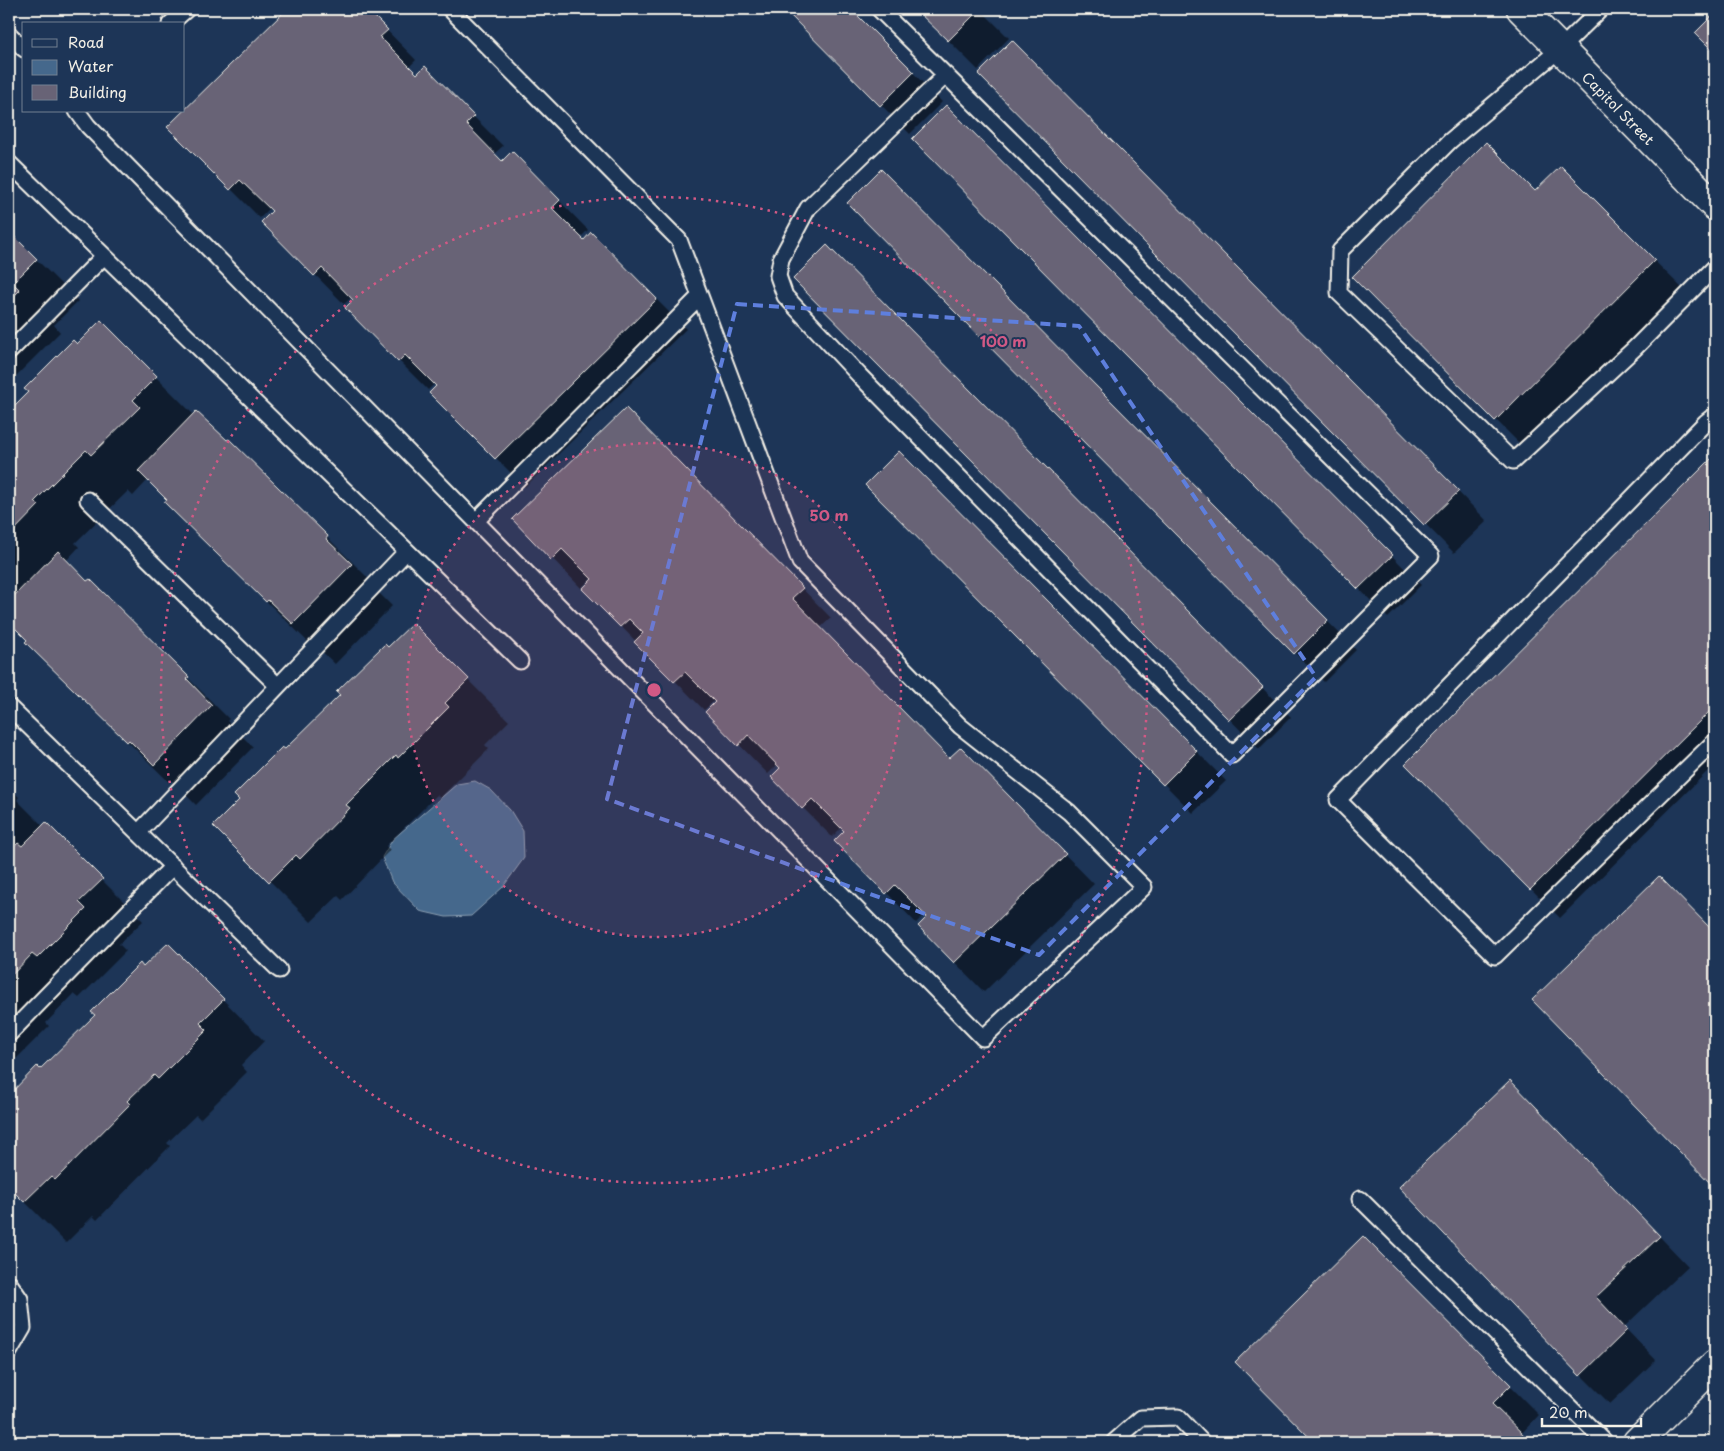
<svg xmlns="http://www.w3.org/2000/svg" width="1724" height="1451" viewBox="0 0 1724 1451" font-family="'Playpen Sans',sans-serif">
	<rect width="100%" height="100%" fill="#1d3557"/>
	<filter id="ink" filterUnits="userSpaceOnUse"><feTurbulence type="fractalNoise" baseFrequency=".02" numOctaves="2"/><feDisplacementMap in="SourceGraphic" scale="10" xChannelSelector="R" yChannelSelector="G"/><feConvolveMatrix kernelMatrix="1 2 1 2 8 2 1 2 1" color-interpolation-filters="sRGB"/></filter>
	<g filter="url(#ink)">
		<path fill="#45688c" stroke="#8b9fb1" d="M475,781L491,790L510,810L523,831L524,858L503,887L471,916L446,917L420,911L392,882L382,857L393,839L457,784Z"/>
		<path fill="#0007" d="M288,9H366L416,60L409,67L417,75L454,97L503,146L494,154L503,162L541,182L588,230L580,238L584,241L591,234L686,329L525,487L431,393L438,386L435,383L428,390L346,308L355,300L352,297L344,304L263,222L274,212L270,208L260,218L169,127Z
			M786,9H850L942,102L910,134Z
			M917,9H980L1009,38L978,70Z
			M1012,42L1487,521L1454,553L980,74Z
			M946,106L1421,585L1388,618L914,139Z
			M1561,168L1684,290L1525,449L1353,277L1535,193Z
			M881,171L1356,650L1324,682L849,203Z
			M9,232L78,301L54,325L60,332L13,379L9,374Z
			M856,276L1291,717L1259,749L795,279Z
			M101,322L194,415L327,537L368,578L366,580L392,606L335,664L310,640L308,642L207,543L148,480L133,496L128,491L75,543L79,547L66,561L87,583L90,580L229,719L227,721L253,747L196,805L171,780L169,782L68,683L9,620V413Z
			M655,438L831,618L820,628L950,759L990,778L1094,884L984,992L919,926L928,917L925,914L916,923L887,893L842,827L832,837L772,777L782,768L778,764L768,774L707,712L717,702L715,700L704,710L584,589L594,579L592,578L581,588L514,519Z
			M899,452L1226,781L1193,813L867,485Z
			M1715,457V764L1560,918L1407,764Z
			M413,625L509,721L485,745L489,749L440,798L437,795L386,846L390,850L342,900L338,896L311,922L215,826L286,751Z
			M9,787L19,797L17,800L44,827L46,824L143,921L119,944L126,951L79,998L74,994L46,1023L49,1026L9,1066Z
			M1659,877L1715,934V1186L1534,1000Z
			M168,944L264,1041L241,1065L247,1072L200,1119L196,1115L167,1143L170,1146L97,1220L93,1216L66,1243L9,1186V1097L37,1068L41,1071Z
			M1539,1111L1688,1266L1624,1327L1656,1360L1610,1404L1581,1375Z
			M1363,1238L1539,1415L1521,1434L1529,1442H1316L1237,1362Z"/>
		<path fill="#686376" stroke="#f4f1e8" d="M287,9H367L388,30L380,37L417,74L425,66L474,116L466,124L502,161L512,151L560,200L552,208L584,240L591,232L657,299L495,459L429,393L436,386L405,355L398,362L345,308L353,300L322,268L314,276L261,222L272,211L240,180L230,190L167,127Z
			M784,9H851L914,72L880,106Z
			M915,9H980L948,41Z
			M1715,13V53L1695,33Z
			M1012,40L1459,491L1424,525L978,74Z
			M946,105L1393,555L1358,589L912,139Z
			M1486,142L1535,191L1561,166L1655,260L1495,421L1352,277Z
			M881,169L1328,620L1294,654L847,203Z
			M9,231L37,259L13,283L20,290L9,301Z
			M827,245L1263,687L1229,720L793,279Z
			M101,320L157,376L133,400L140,407L91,455L86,450L35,501L39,505L9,536V411L28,392L24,389L73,340L77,344Z
			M626,408L803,588L792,598L949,758L961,747L1066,854L954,963L918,926L927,917L895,885L886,894L834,841L844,831L812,799L802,809L771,777L780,768L748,735L738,746L705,712L715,702L685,672L674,682L634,642L643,633L629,619L620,627L582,589L592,579L562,549L551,560L512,519Z
			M196,411L227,440L229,439L328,536L326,539L352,564L293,624L268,600L266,602L164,502L167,500L138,471Z
			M899,451L1197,751L1163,785L865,485Z
			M1715,455V706L1530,890L1405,764Z
			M58,551L87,581L90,579L189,677L187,679L212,705L154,765L129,740L127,742L25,642L27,640L9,622V601Z
			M413,623L469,679L445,703L449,707L398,758L396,755L346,805L350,808L300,859L296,855L269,882L213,826L239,800L234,795L282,747L285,749L340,695L336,692L385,644L388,647Z
			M46,822L103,879L79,902L86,909L37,958L32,954L9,978V852L18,843L22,846Z
			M1659,876L1715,933V1188L1532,1000Z
			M168,943L224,999L200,1023L207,1030L158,1079L154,1075L127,1101L130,1104L55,1180L51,1176L24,1202L9,1187V1095L37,1066L40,1069L95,1015L91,1012L140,963L143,967Z
			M1510,1080L1660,1236L1596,1297L1627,1330L1580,1376L1399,1187Z
			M1363,1236L1511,1385L1492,1404L1526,1437L1520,1442H1314L1235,1362Z"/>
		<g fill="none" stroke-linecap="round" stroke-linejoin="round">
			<g stroke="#f4f1e8" stroke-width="19">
				<path id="service" d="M879,9L1431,556L1232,755L859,375L785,296L778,276L781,259L808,208L946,75
					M1601,9L1560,49L1450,141L1340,251L1339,293L1513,461L1635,348L1715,267
					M170,24L187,9
					M9,34L24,49
					M77,111L88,126L983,1038L1144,887L1069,812L960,726L800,562L679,240L450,9
					M9,163L520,661
					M9,352L104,256
					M1715,415L1706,422L1338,800L1495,956L1715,741
					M88,500L278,686
					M476,521L700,296
					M9,707L279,970
					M138,833L406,552
					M9,1034L173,866
					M1360,1199L1605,1442
					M9,1283L20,1299L23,1328L9,1352
					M1114,1442L1141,1418L1178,1417L1202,1442"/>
			</g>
			<g stroke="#f4f1e8" stroke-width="31">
				<g id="minor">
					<path id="s1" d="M1521,9L1715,206"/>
					<path d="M1637,1442L1715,1364"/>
				</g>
			</g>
			<use href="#service" stroke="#1d3557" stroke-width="15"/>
			<use href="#minor" stroke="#1d3557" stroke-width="28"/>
		</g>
	</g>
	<path fill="none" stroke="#5e7fdd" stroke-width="4" stroke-dasharray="10 6" stroke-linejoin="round" d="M737,304L1079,326L1316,677L1039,955L607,799Z"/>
	<circle cx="654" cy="690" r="247" fill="#d15985" fill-opacity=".12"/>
	<g fill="none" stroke="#d15985" stroke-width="2.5" stroke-dasharray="2.5 5">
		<circle cx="654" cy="690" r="247"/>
		<circle cx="654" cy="690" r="493"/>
	</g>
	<g text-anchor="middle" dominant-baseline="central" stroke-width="4" stroke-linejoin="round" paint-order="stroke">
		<g font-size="14" fill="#f4f1e8" stroke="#1d3557">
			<text stroke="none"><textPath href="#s1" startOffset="139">Capitol Street</textPath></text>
		</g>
	</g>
	<circle cx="654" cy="690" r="8" fill="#d15985" stroke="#1d3557" stroke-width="2.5"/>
	<g font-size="15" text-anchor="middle" font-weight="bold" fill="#d15985" stroke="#1d3557" stroke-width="4" stroke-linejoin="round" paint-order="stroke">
		<text x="1003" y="347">100 m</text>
		<text x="829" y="521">50 m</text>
	</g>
	<rect width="1724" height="1451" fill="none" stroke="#1d3557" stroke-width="30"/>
	<rect x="15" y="15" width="1694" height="1421" fill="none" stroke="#f4f1e8" stroke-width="2" filter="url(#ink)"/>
	<rect x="22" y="22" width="162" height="90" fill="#1d3557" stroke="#738091"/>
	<rect x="32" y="39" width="25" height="8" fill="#1d3557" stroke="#738091"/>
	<text x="68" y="48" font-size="15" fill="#f4f1e8">Road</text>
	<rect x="32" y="60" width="25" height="15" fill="#45688c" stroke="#738091"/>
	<text x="68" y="72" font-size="15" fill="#f4f1e8">Water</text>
	<rect x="32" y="85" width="25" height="15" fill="#686376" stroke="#738091"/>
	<text x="68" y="98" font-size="15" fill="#f4f1e8">Building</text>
	<path d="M1542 1418v8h99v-8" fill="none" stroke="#f4f1e8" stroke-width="2.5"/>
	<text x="1549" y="1418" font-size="15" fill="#f4f1e8" stroke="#1d3557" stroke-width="4" paint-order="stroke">20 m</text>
</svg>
